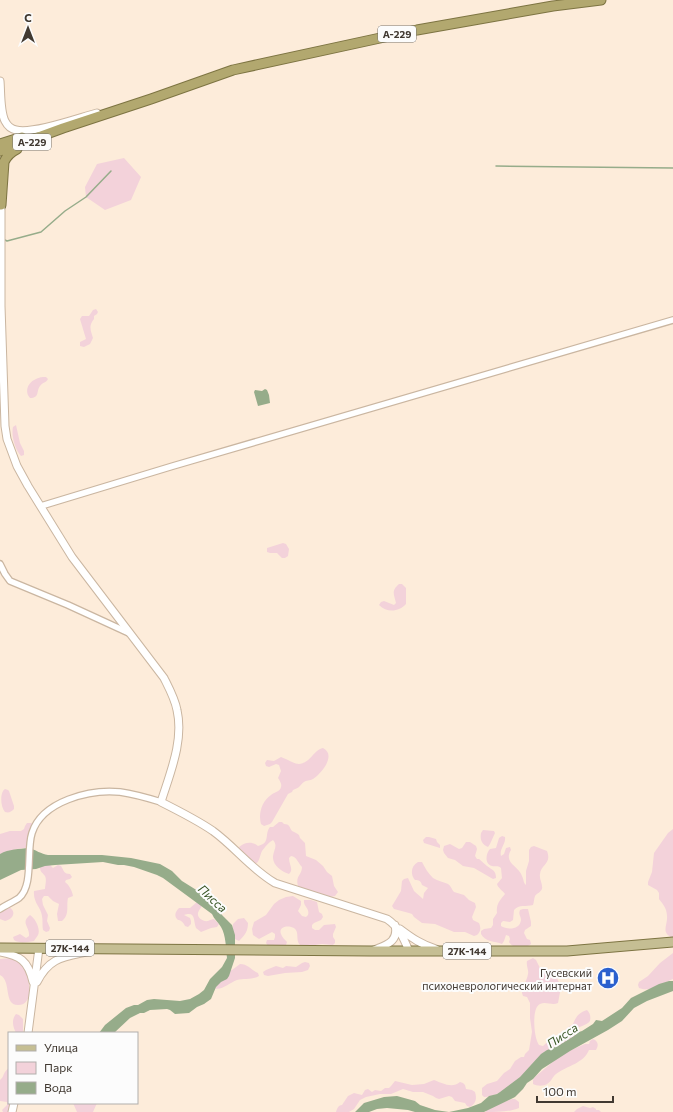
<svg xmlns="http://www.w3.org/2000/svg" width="673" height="1112" viewBox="0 0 673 1112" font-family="Commissioner,sans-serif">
	<rect width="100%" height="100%" fill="#fdecda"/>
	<path fill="#f3d2da" d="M124,158L141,177L131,200L105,210L86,197L85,187L97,164Z
		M96,309L98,312L97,314L94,316V319C88,326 91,331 93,338L90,344L84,347L80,346V342L86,339L80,319L82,316H89L93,310Z
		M43,377H46L48,379C46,383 43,382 40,386C36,391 40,398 30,398C24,392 28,382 36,379C38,378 40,377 43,377Z
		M16,425L20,443L24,451V455L21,456C15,450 11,435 13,427Z
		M283,543L286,544L289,549L288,556L285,558H282L277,553H270L267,552V548Z
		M399,584H402L406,588V604C399,612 387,613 379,605L381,602L384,601L394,605L396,603C394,594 391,591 399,584Z
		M323,748C337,755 321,774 313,779C310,781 306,780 304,782C302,783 301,785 299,787C298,788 295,789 293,790L292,792L288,794L272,822L270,824L264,826L261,824C258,814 262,801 271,795C274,792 280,792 281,787C282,784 280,781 278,778L281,771L279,765L276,764L269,767L266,766L265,763L267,760L274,761L281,757C287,759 294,764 299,764C311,763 313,750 323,748Z
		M5,789L8,790L9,791L14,806V809C11,812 9,813 5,812C0,806 0,792 5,789Z
		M279,822H282L284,824C290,824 289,827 292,831C294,832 297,833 299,835L300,838L305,843L306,856L316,860L323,866L327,872L332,876L334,886L338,892L335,896C326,899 306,891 298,886C295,876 302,875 302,867C298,863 297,857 291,856L289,858C289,865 294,869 289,874C282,872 272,865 273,856C274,849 278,846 273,840C269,842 265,847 262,851C259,857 259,870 249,860C245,856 240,852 239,847C245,842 252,841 258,846C271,843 264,834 270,827H273Z
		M27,823H31L34,824L36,831L34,837L28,846L25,848L16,849L0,857V834L10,831H21L24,829L25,826Z
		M673,829V938C660,933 668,925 667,916C667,909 663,904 659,899V893L657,890L648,885V882L652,872L654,853L668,833Z
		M483,830L494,831L495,833L490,844L488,847C481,844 480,839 481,833Z
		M502,836L505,837C506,844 499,849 501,856L504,854L506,848L510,847L511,850C503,863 519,866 522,876C524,880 523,882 526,885V871L529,861V850L531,847L534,846L547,851C552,864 541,864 540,874C539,879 543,884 542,889C540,893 537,893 535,896C534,899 534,902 533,905C526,907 519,904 514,910L513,920L510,922L503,921L501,923V926C507,930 520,930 521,920C521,916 518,915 520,910L523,909H528L531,922V926L525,930L524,933L527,939L530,940L531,944C525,949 513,949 509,942L510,939L509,936L506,935L504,941L502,944C495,941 485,942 481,934V931L484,929L491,928L493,925V919L497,913C496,905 499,901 505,894C502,890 498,888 497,884L502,878L501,868C497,865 496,867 492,866C484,864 486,853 490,849L496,848L499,838Z
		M426,837H429L436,839L437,842L440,845V848L424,843L423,840Z
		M466,842H470L476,846L477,849L475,856L477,859H479C482,861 484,864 487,866C492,870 496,870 496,878L493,879L474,868L463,866L455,860L448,858L444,853L443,850L444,846L450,844L459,849L462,848Z
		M418,862H422C425,868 428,873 433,878C438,881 444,882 448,884C451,886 452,890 454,892L464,895L469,900L475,903L476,907L472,917L473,920L479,923C481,928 481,931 477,935L474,936L465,932H454L435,924L422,923L414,917L412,914L409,913L394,909L392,906L401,891L402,881L404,879L408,878L414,891L423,899L424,893L428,888L422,885C421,881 419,880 415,880C410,874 411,866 418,862Z
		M49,864L53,868L58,865L61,866C64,871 64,874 70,874L72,877L70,879L66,880L65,882C69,885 72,890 73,896L68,898C66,907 70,914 62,921H58L57,914L59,904L53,901L48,896H44L42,899L43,905L48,915L47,921L50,928L49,931L46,932L43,930C42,925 43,921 42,916C41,907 33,903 34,891L45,889C45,885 47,880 45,876C42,872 40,872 40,867Z
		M293,896L301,901V905L298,911L302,916L306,917L308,915C310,908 303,907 304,900H311L317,902L319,912L322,914L323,917L321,920L314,923L312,925V928L315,930H319L324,925L335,924L336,927L333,934V937L335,940V943L333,945L322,944L308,946L300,945C295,940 300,932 294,928C289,925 278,926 281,934C282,937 285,940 287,942L286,945L268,946L266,943L267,940H274L275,937V934L272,932L259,939L253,935L252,929L254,922L266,915L274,904L279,900L286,897Z
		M197,902L202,906C201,907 198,912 198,913C197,918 203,922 208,921C210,920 212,919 214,919L219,924L217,927L211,928L201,932L196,928C193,920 196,911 184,915L190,918L191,921V924L188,927L185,926C184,924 183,922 181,921C180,920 179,920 178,920C173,916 176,911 179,908H190Z
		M9,907C17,912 13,919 5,921L0,919V911Z
		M30,915C35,918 41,929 38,935C37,937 35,939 34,941C27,942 20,944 14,940L13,937L20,934L26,938L29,936C30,927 20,923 30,915Z
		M244,918L248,923C248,931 245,935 239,941L233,938V924L238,919Z
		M673,953V979C663,983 651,993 639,988L638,985L639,982L648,976L660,963Z
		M12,958C16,960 19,962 22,965C29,974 36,1005 18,1005C3,1005 12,981 0,975V959Z
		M533,958L536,960L541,970L549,971L557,978L561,987L558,1003C552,1006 546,1001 540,1004C531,1008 534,1039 539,1045L543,1046L553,1037L563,1033L567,1028L573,1024C576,1017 578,1013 587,1010C590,1013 591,1016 590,1021C586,1026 578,1026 576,1030C575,1032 575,1034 575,1037C559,1048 542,1060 527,1072C514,1082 502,1096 484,1097L482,1095V1088L487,1084L497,1081L504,1073L510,1069L515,1061L521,1057H524L525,1054L529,1050L532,1032L530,1018V1003L527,997L523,996L522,993C522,986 527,981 528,974C529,970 526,966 527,961Z
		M305,962L309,963L310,966L308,970L302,972L285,973L268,976L264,975L263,972L266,970L276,966L283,968L286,966L296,967L302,963Z
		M240,964C248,964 251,970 258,973L259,976C253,980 244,978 237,980C229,983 222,991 213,988L229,971L232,970Z
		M16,1014L19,1015L23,1019V1033H16C13,1027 11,1020 16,1014Z
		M593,1039C598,1041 599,1045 596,1050H589C583,1064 568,1065 556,1074C552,1077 551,1083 545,1085C541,1086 537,1086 533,1084V1080L535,1077L562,1054L585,1044H589L590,1041Z
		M9,1068V1103H12L10,1112H3L2,1110L7,1105V1102L0,1101V1080C5,1076 2,1073 9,1068Z
		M434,1080C442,1083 452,1089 460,1082L463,1083L465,1085L466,1089L472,1090L475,1092C477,1098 476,1104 470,1107L467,1106L465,1103L455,1101L452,1097L449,1096L439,1099L436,1098L433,1096L423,1092H413L403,1089L391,1094H380L366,1097L360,1100L354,1109L349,1112H336C337,1109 338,1105 342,1105L348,1096L354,1093L362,1095L365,1090L368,1089L372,1092L375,1090L381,1091L385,1088H389L391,1086L395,1081L412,1085L424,1084Z
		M512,1099H515L519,1102V1108C509,1112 497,1112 486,1112V1110L498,1104Z
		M73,1103H97L93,1112H77Z
		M583,1106L590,1108L593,1107L596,1109V1110H599L601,1112H574L577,1109Z"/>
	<path fill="#96ac8a" d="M265,389L267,390L269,395L270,403L258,406L254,392L255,390L262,391Z
		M29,848C36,850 41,854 48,855H102L131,858L160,864L172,871L182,881L198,891L204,899H208L218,908L222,915L232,925L235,935V958L229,976L227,979L221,982L216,987L211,999L204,1004L197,1007L189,1013L175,1014L170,1010L167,1009L150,1010L144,1013H140L130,1018L114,1033H99L105,1025L126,1008L134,1005H138L147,1000L154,999L180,1001L190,999L199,994L204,990L210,979L222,967L227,958C226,949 226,935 221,927C218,922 214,919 212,914L163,878L157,875L134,867L124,865H118L103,862L55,865L45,866L36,869L21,870L0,880V854C9,849 19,849 29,848Z
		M669,981H673V991L647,1001L634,1008L622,1021L608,1030L570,1051L542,1069L533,1079L527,1083L523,1089L515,1097L484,1112H415L408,1110L387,1108L377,1109L369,1112H355L364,1103L384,1097L397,1096L415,1101L420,1105L435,1110L449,1112L468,1108L481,1103L489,1096L497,1094L500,1092L520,1077L541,1054L547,1050L558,1046L574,1036L579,1032L582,1031L593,1024L596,1020L602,1021L622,1008L631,998L659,984Z"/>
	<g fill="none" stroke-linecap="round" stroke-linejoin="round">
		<path stroke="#96ac8a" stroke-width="1.5" d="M496,166L673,168
			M5,240L7,241L41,232L65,211L86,197L111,171"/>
		<g stroke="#cab6a1" stroke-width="8">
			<path id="minor" d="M41,506L173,466L673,320
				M0,564L5,574L10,581L68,605L129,633
				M0,909C6,905 13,902 19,898C34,885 26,851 32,833C42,801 90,789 120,792C134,794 148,798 161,802"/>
		</g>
		<g stroke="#cab6a1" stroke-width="9">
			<path id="tertiary" d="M0,81C1,93 0,111 5,121C7,125 11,129 16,130C34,134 78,118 97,113
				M1,200V306L5,426L7,439L17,466L28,486L72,557L164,678C169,688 175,699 177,710C184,741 170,773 161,802C179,811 197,820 213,831C235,847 251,869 275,883L387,919C399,927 404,939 409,951
				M400,929C412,938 422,945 436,949
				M374,950C386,945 399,942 395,925
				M0,952C20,956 28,960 33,982
				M37,982C50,956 65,957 91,951
				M28,1033L39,948
				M12,1112L14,1103"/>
		</g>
		<g stroke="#7d7442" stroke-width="11">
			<path id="primary" d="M0,948L370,951H567L673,942"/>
		</g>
		<g stroke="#7d7442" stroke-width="11">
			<path id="trunk" d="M0,144L22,137
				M0,151L63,128L151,99L233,70L417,30L553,6L601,0
				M1,205L4,162C7,155 11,152 17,149"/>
		</g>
		<use href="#minor" stroke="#fff" stroke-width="5.5"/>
		<use href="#tertiary" stroke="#fff" stroke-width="7"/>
		<use href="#primary" stroke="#c5be93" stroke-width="9"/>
		<use href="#trunk" stroke="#b2a86f" stroke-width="9"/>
	</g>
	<defs>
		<g id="hospital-disc" transform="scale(1.15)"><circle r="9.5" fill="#2b60ce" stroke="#fcfcfc"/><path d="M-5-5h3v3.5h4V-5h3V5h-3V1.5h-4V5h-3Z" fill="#fff"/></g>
	</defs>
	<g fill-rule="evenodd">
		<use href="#hospital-disc" x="608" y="978"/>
	</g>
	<g text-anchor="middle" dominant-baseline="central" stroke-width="4" stroke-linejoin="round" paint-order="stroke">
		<g fill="#fcfcfc" stroke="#79746e" stroke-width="1">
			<rect x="378" y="26" width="38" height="16" rx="3"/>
			<rect x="13" y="134" width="38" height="16" rx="3"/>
			<rect x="46" y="940" width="48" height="16" rx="3"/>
			<rect x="443" y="943" width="48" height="16" rx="3"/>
		</g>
		<g font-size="10" font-weight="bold" fill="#413931">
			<text x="397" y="34">А-229</text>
			<text x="32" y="142">A-229</text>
			<text x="70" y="948">27К-144</text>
			<text x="467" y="951">27К-144</text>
		</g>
		<g font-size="11" fill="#413931" stroke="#fcfcfc" text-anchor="end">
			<text x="592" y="972">Гусевский<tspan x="592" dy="13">психоневрологический интернат</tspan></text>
		</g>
		<g font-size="12" font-style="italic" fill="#355221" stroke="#fcfcfc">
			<text transform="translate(213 898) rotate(43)">Писса</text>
			<text transform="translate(562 1035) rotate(-33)">Писса</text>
		</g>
	</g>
	<rect x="8" y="1032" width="130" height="72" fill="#fcfcfc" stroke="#b1aeab"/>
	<rect x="16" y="1045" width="20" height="6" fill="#c5be93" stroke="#b1aeab"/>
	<text x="44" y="1052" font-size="12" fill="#413931">Улица</text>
	<rect x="16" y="1062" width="20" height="12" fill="#f3d2da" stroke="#b1aeab"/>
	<text x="44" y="1072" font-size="12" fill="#413931">Парк</text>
	<rect x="16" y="1082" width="20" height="12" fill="#96ac8a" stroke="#b1aeab"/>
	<text x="44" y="1092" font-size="12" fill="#413931">Вода</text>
	<g transform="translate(28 28)" stroke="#fcfcfc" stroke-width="3" paint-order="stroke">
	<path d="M0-3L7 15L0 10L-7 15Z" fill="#413931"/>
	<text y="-6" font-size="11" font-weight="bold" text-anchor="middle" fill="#413931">С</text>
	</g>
	<path d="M537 1096v6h76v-6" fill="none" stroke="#413931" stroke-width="2"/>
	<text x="543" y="1096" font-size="12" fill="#413931" stroke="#fcfcfc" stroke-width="3" paint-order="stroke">100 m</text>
</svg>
